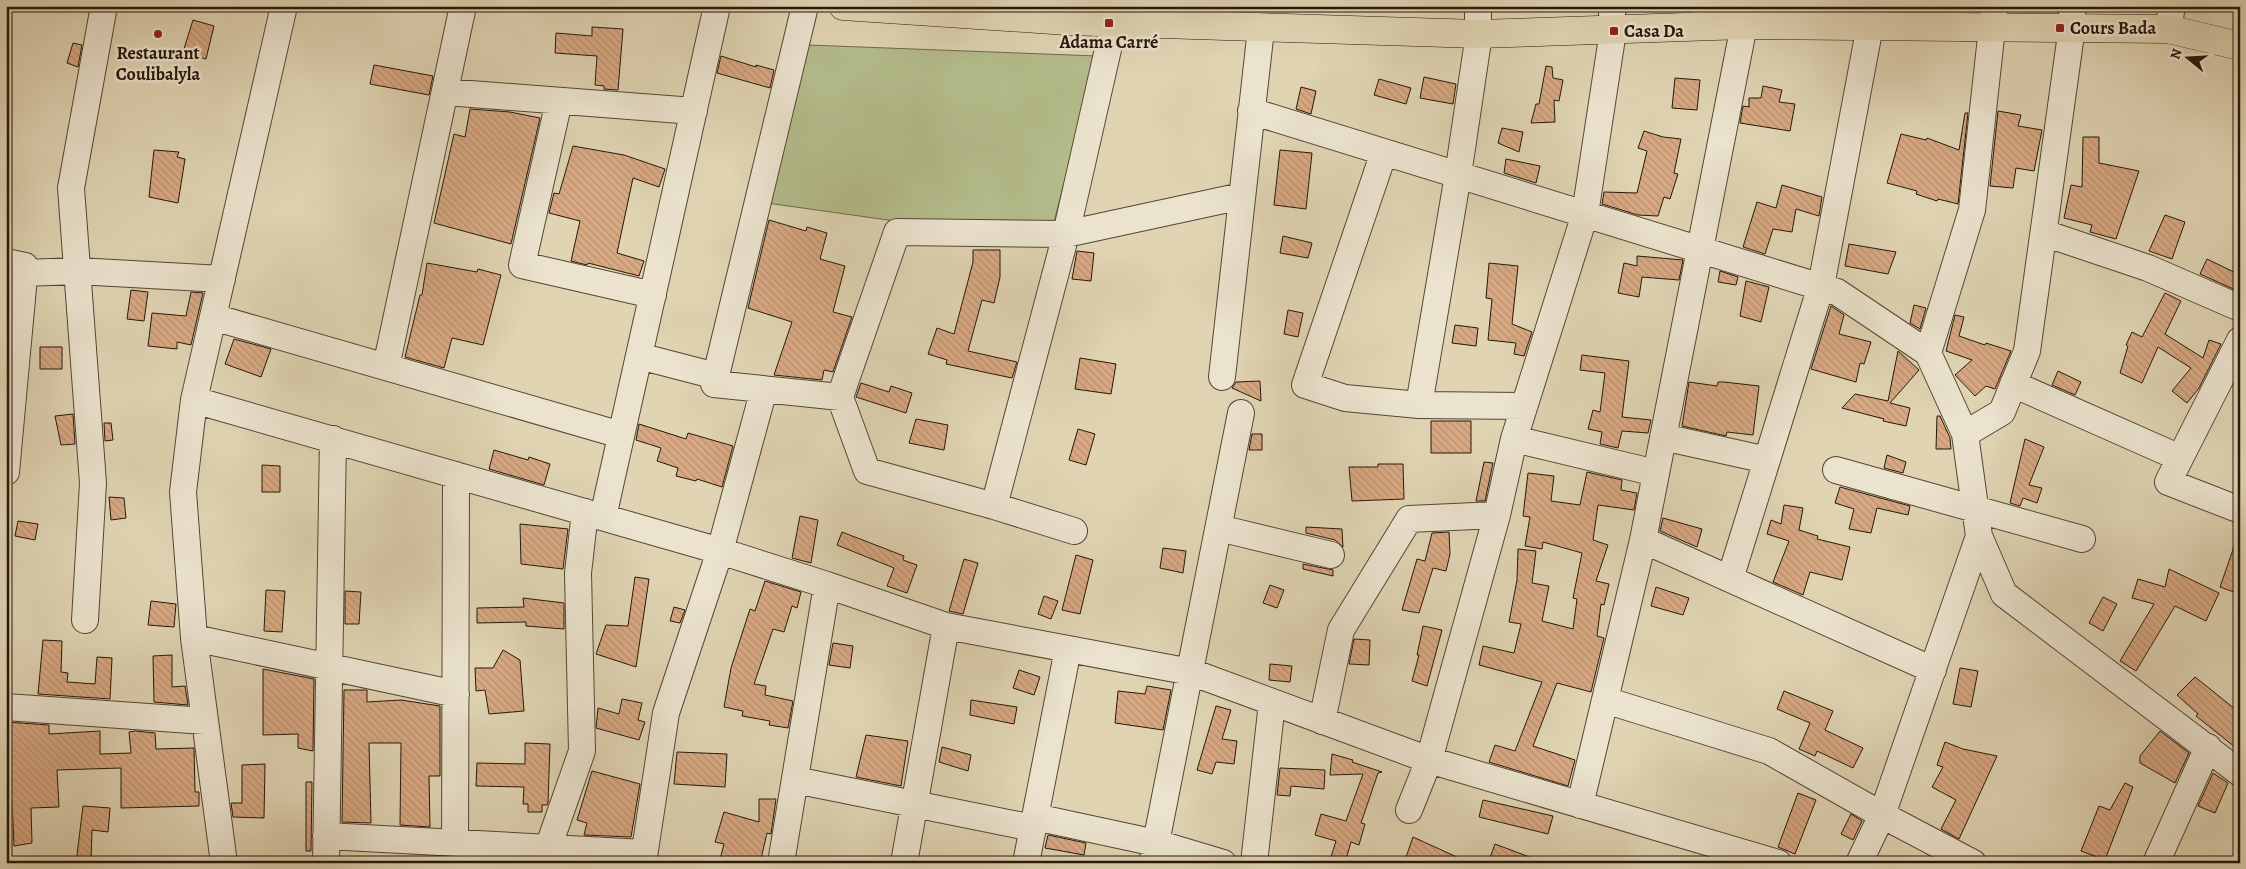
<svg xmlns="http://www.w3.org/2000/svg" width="2246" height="869" viewBox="0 0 2246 869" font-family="Alegreya,serif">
	<defs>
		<pattern id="building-back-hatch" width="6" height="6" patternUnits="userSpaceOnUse" patternTransform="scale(1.25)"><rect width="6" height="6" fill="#d8a983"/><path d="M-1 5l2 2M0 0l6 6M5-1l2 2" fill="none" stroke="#b99170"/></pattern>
	</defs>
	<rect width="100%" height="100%" fill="#e0d4b3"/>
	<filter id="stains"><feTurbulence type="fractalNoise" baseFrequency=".004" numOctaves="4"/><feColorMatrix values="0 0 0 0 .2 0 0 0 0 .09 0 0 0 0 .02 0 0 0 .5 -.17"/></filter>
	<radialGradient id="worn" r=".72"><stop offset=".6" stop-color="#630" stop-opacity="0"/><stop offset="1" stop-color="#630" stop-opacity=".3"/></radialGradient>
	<path fill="#b4bc8b" stroke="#6d6a4a" d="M808,45L1097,56L1054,222L895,221L767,203Z"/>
	<path fill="url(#building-back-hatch)" stroke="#26170a" d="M193,20L214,26L206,59L183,52Z
		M592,27L623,29L618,90L604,89V86L595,85L597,56L555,53L556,33L592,36Z
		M73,43L82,45L78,67L67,63Z
		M721,56L756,67V65L774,70L770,88L717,73Z
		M374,65L433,76L429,95L370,84Z
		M1546,66L1552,67L1553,78L1563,80L1559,101L1554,100L1555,122L1531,123L1536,104H1539Z
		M1424,77L1456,84L1453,104L1420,98Z
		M1675,78L1700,80L1697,110L1672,108Z
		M1379,79L1411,88L1406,104L1374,95Z
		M1763,86L1782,90L1779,102L1795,104L1790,131L1740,123L1743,106L1749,107V98H1761Z
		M1301,87L1316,91L1311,114L1296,109Z
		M470,109L510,112L540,118L511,244L434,223L454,134L465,137Z
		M1998,111L2021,115L2018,126L2042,130L2034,171L2016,168L2013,188L1990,186Z
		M1965,113H1968L1958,204L1938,199L1937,201L1916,194L1917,191L1887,183L1901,134L1926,140L1927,138L1959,150Z
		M1502,128L1523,132L1519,152L1498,143Z
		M1644,131L1663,137L1681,139L1674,173L1678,174L1670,199L1664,197L1658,216L1638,215L1602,204L1604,192L1637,193L1647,151L1638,148Z
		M2083,137H2099V163L2139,171L2116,239L2090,232L2092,225L2064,218L2071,185L2082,187Z
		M573,146L624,155L665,169L659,187L633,178L617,253L644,261L639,276L588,263L587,265L571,261L580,221L549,213L554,193L559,194Z
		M154,150L179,152L177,157L185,159L178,203L149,197Z
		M1280,150L1312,153L1306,209L1274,205Z
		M1506,159L1540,166L1536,183L1504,173Z
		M1782,185L1822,197L1819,216L1796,209L1792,232L1773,229L1765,254L1743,247L1757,202L1776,208Z
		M2165,215L2185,222L2172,259L2149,251Z
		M769,220L806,231L807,227L827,233L820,259L845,266L833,312L852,317L833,372L824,370L822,380L774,375L792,322L748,308Z
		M1283,236L1312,243L1308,258L1280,253Z
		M1849,244L1896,252L1888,274L1845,266Z
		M973,250H1000V277L994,303L982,300L968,351L1017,362L1012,378L946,364L947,360L928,354L937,328L954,334L973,262Z
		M1077,251L1094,253L1091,281L1072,279Z
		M1637,256L1683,260L1679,280L1642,277L1639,297L1618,293L1624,263L1637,266Z
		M2207,259L2240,275V292L2200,274Z
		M427,263L477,272L478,269L501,275L483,345L452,338L444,368L405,357L420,295H422Z
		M1489,263L1518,266L1512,324L1532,332L1524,356L1514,354L1516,343L1488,340L1492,299L1486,298Z
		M1720,271L1738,277L1736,285L1718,282Z
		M1746,281L1769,287L1761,322L1740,316Z
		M131,290L148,292L144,321L127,319Z
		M191,292L203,293L191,345L177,342V349L148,346L152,313L186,316Z
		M2165,293L2181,301L2165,334L2203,358L2209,340L2221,344L2199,388L2187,403L2172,391L2191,368L2158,347L2142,383L2120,373L2128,346L2126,345L2132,332L2142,337Z
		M1914,305L1926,308L1920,329L1910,323Z
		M1831,306L1844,315L1839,334L1871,342L1864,364L1860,363L1856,382L1811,369Z
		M1288,310L1303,313L1298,337L1284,334Z
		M1955,315L1964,317L1959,336L1985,345L1986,343L2011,351L1995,389L1986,386L1975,396L1955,375L1972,360L1946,351Z
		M1455,325L1478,328L1476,346L1452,343Z
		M234,339L271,349L261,377L225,364Z
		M40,347H62V369H40Z
		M1898,351L1919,370L1890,403L1910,408L1906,426L1883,421L1884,419L1842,408L1855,394L1888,401Z
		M1582,355L1629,361L1622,417L1651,420L1648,433L1622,431L1618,448L1600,444L1602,432L1588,429L1593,410L1600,412L1605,373L1580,370Z
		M1080,358L1116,364L1111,394L1075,389Z
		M2058,371L2081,382L2075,395L2052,385Z
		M1260,381L1261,401L1232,388L1236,382Z
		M1689,382L1717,386L1718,382H1724L1759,386L1753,435L1727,432L1726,436L1682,426Z
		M861,383L889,392L891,386L912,393L906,413L856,397Z
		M73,414L75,444L61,445L55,416Z
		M1937,416H1940L1950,438L1951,449H1936Z
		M916,419L948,425L944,450L909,443Z
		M1431,421H1471V453H1431Z
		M104,423H111L113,440L105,441Z
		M639,424L686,439L688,433L733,446L722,487L697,479L696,481L676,476L678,468L657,461L661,448L636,440Z
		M1078,429L1095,434L1086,465L1069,460Z
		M1252,434H1262V450H1249Z
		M2025,439L2044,447L2029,485L2042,488L2037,503L2023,498L2020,506L2010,503Z
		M494,450L528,460L529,457L550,464L544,485L489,469Z
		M1887,455L1906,462L1903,473L1884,468Z
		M1484,462L1493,463L1485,501H1476Z
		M1378,464H1403L1404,499L1352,501L1349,467H1378Z
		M262,465L280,466V492H262Z
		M1587,472L1622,480L1621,490L1637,493L1634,510L1598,505L1593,540L1608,545L1596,581L1609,584L1604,605L1601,604L1597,636L1604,638L1591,692L1557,683L1533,746L1575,760L1568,786L1489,762L1495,745L1515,751L1542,682L1479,665L1483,646L1514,653L1521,624L1509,622L1517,580L1518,549L1536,551L1532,583L1549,586L1542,621L1573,629L1577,599L1573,598L1582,553L1543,542L1542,549L1525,546L1530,517L1523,516L1528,473L1554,476L1551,501L1580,505Z
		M1840,487L1910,506L1908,515L1877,508L1871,533L1849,529L1854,509L1835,503Z
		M109,497L124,498L126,518L111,520Z
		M1784,505L1803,508L1799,530L1818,536L1817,539L1850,547L1842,580L1810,572L1803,595L1773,582L1789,541L1767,534L1771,520L1781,524Z
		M800,516L818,520L811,563L792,558Z
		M1663,518L1702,529L1697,547L1660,531Z
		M18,521L38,524L35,540L15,536Z
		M520,524L568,529L563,569L521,564Z
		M1306,527L1342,529L1343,547L1335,540L1306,533Z
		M842,532L904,556L903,560L917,565L907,593L887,586L894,568L837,545Z
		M1449,532L1450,554L1446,571L1433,568L1419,613L1402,610L1417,559L1425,561L1432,533Z
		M2237,538H2240V576L2234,592L2220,587Z
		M1163,548L1186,551L1183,573L1160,568Z
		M1076,555L1093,560L1080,614L1062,610Z
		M964,559L978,563L963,614L949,611Z
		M1303,564L1333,570V576L1303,569Z
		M2169,569L2219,593L2206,621L2175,606L2136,671L2120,661L2154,604L2132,598L2138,579L2165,587Z
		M635,577L649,579L636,667L596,654L606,625L628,626Z
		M765,581L801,592L797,608L792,606L784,632L773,629L754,684L766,686L765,695L793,701L788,728L769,725L770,721L742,716L743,711L724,707L731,668L750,609L755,611Z
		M1270,585L1284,590L1277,608L1263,603Z
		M1656,587L1689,598L1683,615L1651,606Z
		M266,590L285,591L282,632L264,631Z
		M345,591L361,592L359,624H345Z
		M1044,596L1058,601L1051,619L1038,614Z
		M2103,597L2117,604L2103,631L2089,623Z
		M523,598L564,603V629L526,626V622L477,623V608L524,607Z
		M151,601L176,604L174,627L148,625Z
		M674,607L685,610L680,623L670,621Z
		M1423,626L1442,630L1427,686L1412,681L1419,655H1417Z
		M1354,639L1370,640L1369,665L1349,664Z
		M43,640L62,641L61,672L68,673L67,682L95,684L97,657L112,658L110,699L38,694Z
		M833,643L853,646L850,668L829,665Z
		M503,650L520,660L524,711L489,714L485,690L476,691L475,668H493Z
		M172,655V687L185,686L188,705L154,702L153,656Z
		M1270,664L1292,666L1290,682L1269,680Z
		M1960,668L1978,671L1971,707L1953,704Z
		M263,669L314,679L313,751L298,748V734L263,735Z
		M1019,670L1040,677L1034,695L1013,688Z
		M2195,677L2240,713V751L2196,716L2198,714L2177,695Z
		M1147,686L1171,690L1163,730L1115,723L1118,691L1145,694Z
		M344,690H367V702L401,700L440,706V776H429L430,827L400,825L401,743H369L371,823L342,822Z
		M1784,691L1833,711L1825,730L1863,748L1853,768L1817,751L1815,756L1799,749L1810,723L1777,709Z
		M622,699L642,703L638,720L645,722L639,740L596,728L598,708L619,714Z
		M971,700L1017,707L1014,724L970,715Z
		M1216,706L1231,710L1222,739L1237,741L1234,764L1216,762L1212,774L1197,770Z
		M6,722L49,725V734L100,731V754L131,753L129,732L135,731L155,733L156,749L194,748L195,792H199V806L121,808V768L57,770L59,807L31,808L32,843L14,846L12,800H8L9,765H6Z
		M2160,731L2189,753L2175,783L2140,763V756Z
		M866,735L908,741L901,786L856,777Z
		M1945,742L1963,749L1997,756L1959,839L1941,829L1956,800L1932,787L1943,767L1937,765Z
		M525,743L550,744L548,803L547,805H542V812H528V804H523L524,787L476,786L477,763L525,764Z
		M942,747L971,755L968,771L939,762Z
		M677,752L727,754L725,787L674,784Z
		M1332,754L1353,760L1352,762L1382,772L1378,773L1361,823L1365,824L1359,845L1351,842L1345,863H1329L1336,841L1315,835L1321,814L1346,821L1363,774L1330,775Z
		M265,764L264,818L233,817L231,803H242V765Z
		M1280,768L1325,770L1324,789L1291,786L1290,796L1277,795Z
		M592,771L640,784L631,837L584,835L587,823L577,820Z
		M2213,773L2228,783L2215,813L2198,806Z
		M306,782H312L311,851H306Z
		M2125,783L2133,787L2105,860L2081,851L2099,806L2110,810Z
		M1798,793L1816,800L1795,854L1778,847Z
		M759,799H776L771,834L767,833L760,863H719L724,844L715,842L724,812L759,822Z
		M1483,800L1553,816L1548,834L1479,817Z
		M83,806L110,808L108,832L92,830L91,863H76Z
		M1851,814L1862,821L1853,840L1841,834Z
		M1048,835L1086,843L1084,855L1045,848Z
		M1413,837L1470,863H1404Z
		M1495,844L1540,861V863H1488Z"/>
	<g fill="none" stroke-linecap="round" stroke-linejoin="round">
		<g stroke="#544634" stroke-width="28">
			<path id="minor" d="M805,6L714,384L840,397
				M1478,6V18
				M1706,10L1707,6
				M1612,14L1613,6
				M2168,29L2172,6
				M445,92L694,111
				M559,101L522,265L653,295
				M1251,111L1837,292L1928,353L1965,434L1979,536L2004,594L2240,773
				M1384,152L1305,385L1345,398L1419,405L1524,406
				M2044,233L2148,268L2240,308
				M6,262L25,266L6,472
				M24,273L77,271L222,279
				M213,317L621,435
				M2240,340L2168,482L2240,510
				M1928,353L1972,210L1994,10
				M639,356L716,376
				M386,367L463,6
				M1222,377L1261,29
				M2013,384L2180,458
				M194,400L720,551L827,585L946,626L1191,672L1429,760L1778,863
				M1419,405L1458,175L1479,34
				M1965,434L2002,412L2027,351L2072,27V11
				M1663,437L1767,460
				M1514,439L1656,473
				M1836,470L2082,539
				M994,506L1066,234L1114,23
				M603,517L717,6
				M1219,528L1331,555
				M1074,531L994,506L867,471L840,397L897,232L1066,234L1242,196
				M1643,540L1933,670
				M1730,579L1821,286L1870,26L1871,6
				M85,620L93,483L71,188L104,6
				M194,638L456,694
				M1605,700L1769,751L1882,815L1973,863
				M6,707L205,721
				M1322,721L1341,630L1409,519L1497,515
				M795,780L1033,828
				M1580,805L1643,540L1744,25
				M1409,810L1429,760L1497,515L1514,439L1585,214L1613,31
				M1035,817L1156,843L1223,863
				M326,836L644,853
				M548,848L582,751L578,573L585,512
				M224,863L194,638L183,492L194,400L284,6
				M326,863L333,439
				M455,863L456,475
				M643,863L666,713L720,551L764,389
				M781,863L827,585
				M904,863L946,626
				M1026,863L1068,649
				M1152,863L1241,413
				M1254,863L1272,703
				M1859,863L1882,815L1979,536
				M2156,863L2208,747"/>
		</g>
		<g stroke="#26170a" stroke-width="29">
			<path id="major" d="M843,6L1067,21L1479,34L1744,25L2168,29L2240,46"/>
		</g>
		<use href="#minor" stroke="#ebe3ce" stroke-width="26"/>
		<use href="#major" stroke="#e0d4b3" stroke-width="28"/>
	</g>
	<g fill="#8f2418" stroke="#ebe3ce" stroke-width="2">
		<rect x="1104" y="18" width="10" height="10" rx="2.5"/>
		<rect x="2055" y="23" width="10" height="10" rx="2.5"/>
		<rect x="1609" y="26" width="10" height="10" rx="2.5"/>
		<circle cx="158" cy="34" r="5"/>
	</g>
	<g text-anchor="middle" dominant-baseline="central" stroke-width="5" stroke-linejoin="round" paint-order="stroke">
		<g font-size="18" font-weight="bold" fill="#26170a" stroke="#ebe3ce" text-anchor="start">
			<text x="2070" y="28">Cours Bada</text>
			<text x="1624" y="31">Casa Da</text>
			<text x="1109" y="42" text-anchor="middle">Adama Carré</text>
			<text x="158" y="53" text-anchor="middle">Restaurant<tspan x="158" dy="21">Coulibalyla</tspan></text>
		</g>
	</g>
	<rect width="2246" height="869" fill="none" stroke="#e0d4b3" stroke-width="25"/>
	<rect x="8" y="8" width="2231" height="854" fill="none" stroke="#26170a" stroke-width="2.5"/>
	<rect x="12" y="12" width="2221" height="844" fill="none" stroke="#26170a"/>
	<g transform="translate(2188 58) rotate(288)" stroke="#ebe3ce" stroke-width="4" paint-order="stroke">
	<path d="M0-4L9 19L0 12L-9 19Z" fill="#26170a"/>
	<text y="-8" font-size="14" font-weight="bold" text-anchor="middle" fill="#26170a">N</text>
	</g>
	<rect width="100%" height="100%" filter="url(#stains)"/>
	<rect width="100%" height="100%" fill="url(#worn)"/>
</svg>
